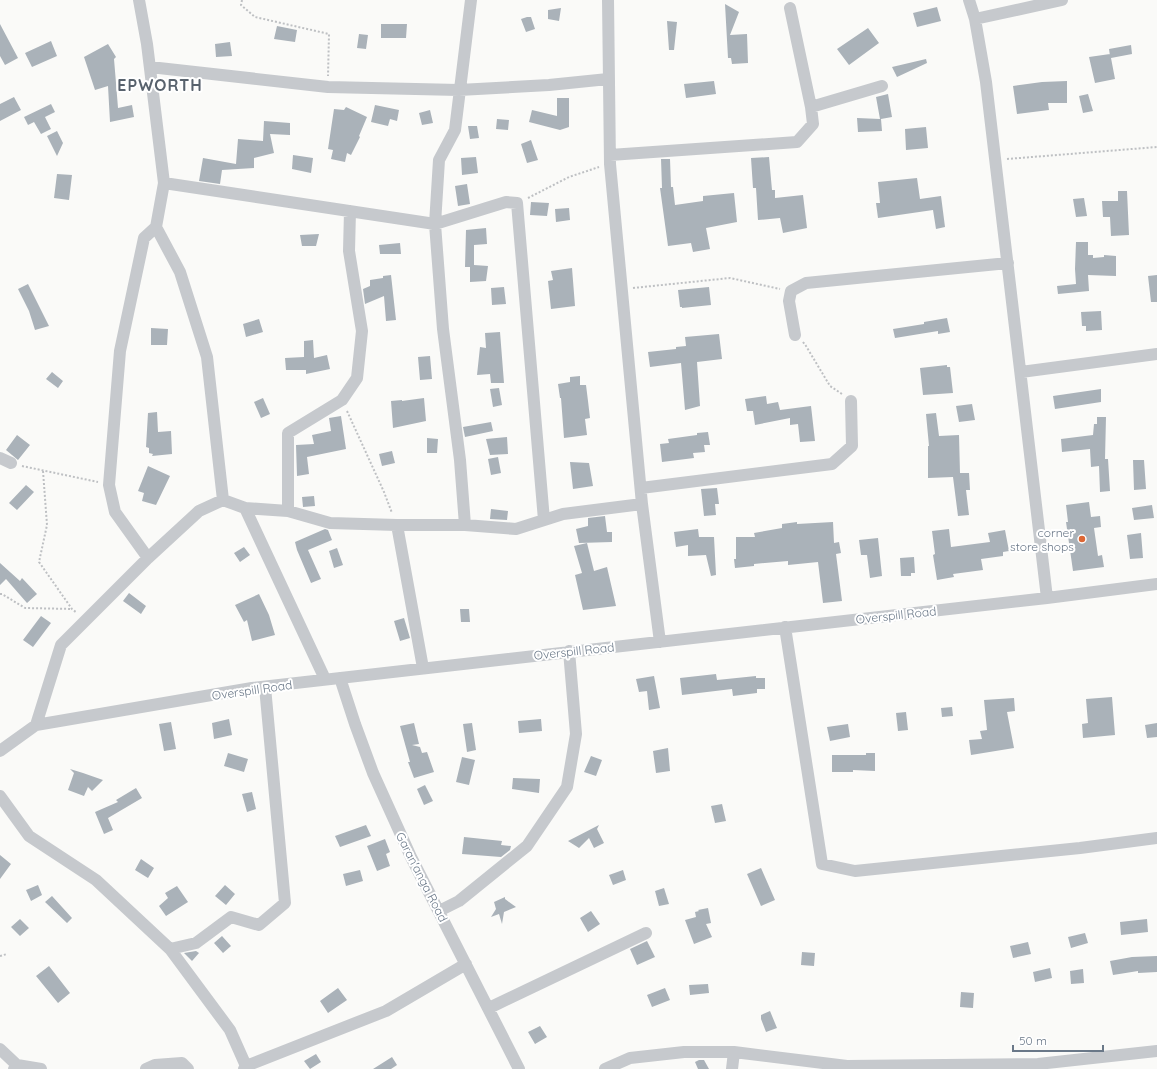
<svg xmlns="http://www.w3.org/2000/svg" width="1157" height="1069" viewBox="0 0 1157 1069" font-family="Quicksand,sans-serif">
	<rect width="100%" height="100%" fill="#fafaf8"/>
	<path fill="#aab2b9" d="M725,4L739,12L730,35L747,34L748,63L732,64L731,58H728Z
		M937,7L941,21L917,27L913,13Z
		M561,8L559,21L548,19V10Z
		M527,17H531L535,29L526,32L521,19Z
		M667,21L677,22L674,50H669Z
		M0,24L18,58L5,65L0,56Z
		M381,24H407L406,38H381Z
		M277,26L297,30L295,42L274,39Z
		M868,28L879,43L849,65L837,49Z
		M359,34L368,35L366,49L357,48Z
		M51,41L57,56L32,67L25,53Z
		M230,42L232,56L216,57L215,44Z
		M108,44L116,57L114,59L116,83H114H116L118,108L132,105L134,117L110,122L108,86L95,90L84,57Z
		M1131,45L1132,54L1111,58L1115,79L1095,83L1089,57L1110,54V56L1109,49Z
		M926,59L927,63L897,77L892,67Z
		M714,81L716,94L686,98L684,84Z
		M1067,81V103H1048L1049,110L1017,114L1013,86L1042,82Z
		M888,94L892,117L881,119L882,131L858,132L857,118L880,119L876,97Z
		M1088,94L1093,111L1083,113L1079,96Z
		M14,97L21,110L0,121V104Z
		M557,98H569V127L560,130L529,122L532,110L557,116Z
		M51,104L55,112L45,117L51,129L41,134L34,122L28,125L24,117Z
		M375,105L399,110L397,121L390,119L388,126L371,122Z
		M346,107L367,117L359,136L360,137L351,155L347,153L345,162L331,159L333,150L328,149L334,109L344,110Z
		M430,110L433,123L422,125L419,113Z
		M497,119L509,120L508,130L496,129Z
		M264,121L290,123V135L270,134L274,153L254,158V168L222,170L220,184L199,181L203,158L236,164L238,139L263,141Z
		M468,126H477L479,138L470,139Z
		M926,127L928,148L906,150L905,129Z
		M57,131L63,143L57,156L47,136Z
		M531,140L538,160L527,163L521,144Z
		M293,155L313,158L311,173L292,169Z
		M476,157L478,173L462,175L461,158Z
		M769,157L772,190H775V198L803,195L807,228L783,233L780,218L758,220L756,188H753L751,158Z
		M661,159H670L671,187H673L675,205L703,201V196L734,193L737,222L706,228L710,249L693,252L691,243L668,246L660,188H662Z
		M57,174L72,175L69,200L54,198Z
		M917,178L920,199L941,196L945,227L936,229L933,210L878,218L876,203H880L878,182Z
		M467,184L470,204L458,206L455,186Z
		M1118,191H1127L1129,235L1111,236L1110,217H1103L1102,201H1118Z
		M1084,198L1087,216L1076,217L1073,199Z
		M531,202L549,203L547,216L530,215Z
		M569,208L570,220L556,222L555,209Z
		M486,228L487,244L474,245V265L488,266L486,281L470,282V267H465L466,230Z
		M319,234L316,246H302L300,235Z
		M1076,242H1088V255H1093V258L1104,257V255L1116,256V276L1088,275L1089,291L1058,294L1057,286L1076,284L1075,269Z
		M400,243L401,254H380L379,245Z
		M572,268L575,306L551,309L548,281L553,280L551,271Z
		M391,275L396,320L386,321L384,296L365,304L363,289L370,286V280L383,278V276Z
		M1157,275V302H1151L1148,276Z
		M28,284L49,326L35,330L29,311L18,289Z
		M504,287L506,304L492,305L491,288Z
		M709,287L711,305L682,308V307H680L678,290Z
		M1101,311L1102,330L1086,331V326H1082L1081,312Z
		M947,318L950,332L938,334V331L895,338L893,329L924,324V322Z
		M259,319L263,332L246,337L243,324Z
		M151,328L168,329L167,345H151Z
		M500,332L504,383H491L490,374L477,375L480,347L486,348L485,333Z
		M719,334L722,359L697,362L700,406L685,410L681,363L650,367L648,352L676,349V347L686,346L685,337Z
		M313,340L314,358L327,355L330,369L306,374V370H286L285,358L304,357V341Z
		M430,356L432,379L420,380L418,357Z
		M947,365V367H950L953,393L923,395L920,368Z
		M52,372L63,381L58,388L46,379Z
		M580,376V385H586L588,401L590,418L585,419L587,435L564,438L561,398H560L558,384L570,382V377Z
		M499,388L502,405L493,407L490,389Z
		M1101,389V402L1055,409L1053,396Z
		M766,396L767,404L778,402L780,410L811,406L815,441L800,442L798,424L790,425V418L755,425L753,411H747L745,399Z
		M263,398L270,414L261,418L254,402Z
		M424,398L426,421L393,428L391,401L402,400V401Z
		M972,404L975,420L959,422L956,406Z
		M157,412L158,432L171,431L172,454L152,456L153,454L149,453V448L146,447L148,413Z
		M936,413L939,436L959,435L960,473H969L970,490H966L969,515L958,516L953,477L928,478V446H929L926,414Z
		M341,416L346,449L307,457L309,474L297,476L296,445L314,444L312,435L331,431L329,418Z
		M1097,417H1106L1105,459H1108L1110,491L1100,492L1099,466L1091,467L1090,449L1062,452L1061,439L1093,435L1094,424H1097Z
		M491,422L493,431L465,437L463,427Z
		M708,432L710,445H704L705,452L693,453L694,458L662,462L660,444L669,443L668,439L697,435V433Z
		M17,435L30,445L18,460L6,450Z
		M507,437L508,454L490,455L486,439Z
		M427,438L438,439L437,453H427Z
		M392,451L395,463L382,466L379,454Z
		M498,457L501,473L491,475L488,459Z
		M1133,460H1144L1146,489L1134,490Z
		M570,462L589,463L593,486L573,489Z
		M148,466L170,476L156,505L142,501L144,493L138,491Z
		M26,485L34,492L17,510L9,503Z
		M717,488L719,504H715L716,515L704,516L701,489Z
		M314,496L315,506L303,507L302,497Z
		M1089,502L1091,517L1100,516L1101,527L1094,528L1098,556L1102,555L1104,567L1073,571L1066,522H1068L1066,505Z
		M1152,505L1154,518L1134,520L1132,508Z
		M491,509L508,511L507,520L490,519Z
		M605,516L607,532H612V542L579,543L576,529L588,526V518Z
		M797,522V524L833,522L834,543L839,542L841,553L836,554L842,601L823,603L818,562L788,565V561L754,564V566L735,568L734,559H736V537H755L754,533L782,528V524Z
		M325,529L328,530L332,540L308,550L321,579L311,583L297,550L295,542Z
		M698,529L699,537H714L716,575L711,576L706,555L688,556V545L676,547L674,532Z
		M949,529L951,547L990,542L988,533L1005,530L1009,551L1003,552V556L981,559L983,570L953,574L954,577L937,580L933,555L935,554L932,531Z
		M1141,533L1143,558L1130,559L1127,535Z
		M878,538L882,576L870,578L867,555H861L859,540Z
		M587,543L594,571L607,567L616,606L583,610L575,575L582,573L574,546Z
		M244,547L250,555L240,562L234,553Z
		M337,548L343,565L334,568L329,551Z
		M914,557L915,573H911V576H901L900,558Z
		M0,563L20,581L22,578L37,594L27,603L6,579L0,585Z
		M129,593L146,606L141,614L123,601Z
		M259,594L269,615L275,635L252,641L247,620L244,622L235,605Z
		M460,609H469L470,622H461Z
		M41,616L51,623L33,647L23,640Z
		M404,618L410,638L400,641L394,621Z
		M716,674L717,680L756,676V678H765V689H757V693L733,696L732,689L682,695L680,678Z
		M654,676L660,708L649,710L647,691L639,692L636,679Z
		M1112,697L1115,735L1083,738L1082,724L1088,723L1086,699Z
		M1014,698L1015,711L1007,712L1014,748L971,755L969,740L982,739L980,731L987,730L984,700Z
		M952,707L953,716L942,717L941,708Z
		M906,712L908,730L898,731L896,713Z
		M229,719L232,735L214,739L212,723Z
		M541,719L542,731L519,733L518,721Z
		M171,722L176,749L164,751L159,724Z
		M414,723L419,744L412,745L420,747L422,753L427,752L434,772L414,778L408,762H410L400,726Z
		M472,723L476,750L467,752L463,724Z
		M1157,723V737L1147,738L1145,725Z
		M848,724L850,737L830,741L827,727Z
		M668,748L670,771L656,773L653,751Z
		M228,753L248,759L244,772L224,766Z
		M866,753H875V771L853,770V772H832V755H866Z
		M591,756L602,760L596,776L584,772Z
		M462,757L475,760L469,785L456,782Z
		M70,769L83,773L103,780L92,791L88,787L84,796L68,790L74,773Z
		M513,778L540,779L539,793L512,789Z
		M425,785L433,801L424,805L417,789Z
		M136,788L142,798L108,818L113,830L104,834L95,812L118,802L116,800Z
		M252,792L256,809L247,812L242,794Z
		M722,804L726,821L715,823L711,806Z
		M366,825L371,836L340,847L335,836Z
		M599,825L597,829L604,843L594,848L589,838L579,848L568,841Z
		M464,837L502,841L501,845L511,846L510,850L501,857L462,854Z
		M385,839L390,852L386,854L390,866L377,871L367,846Z
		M0,855L11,864L0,879Z
		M141,859L154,868L148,878L135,870Z
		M761,868L775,900L761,906L747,874Z
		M360,870L363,881L346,886L343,874Z
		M623,870L626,880L613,885L609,875Z
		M38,885L42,895L31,901L26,890Z
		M225,885L235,894L226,905L215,896Z
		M177,886L188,902L166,916L159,906L168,898L165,893Z
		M664,888L669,904L659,906L655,891Z
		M52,896L72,918L67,923L45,902Z
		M505,897V899L516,907L504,912L502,924L499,914L491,917L496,909L494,902Z
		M708,908L711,923L706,924L712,937L694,944L685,920L696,917L695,912L699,911L698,910Z
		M591,911L600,924L588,932L580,918Z
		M20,919L29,928L20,936L11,927Z
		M1147,919L1148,932L1121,935L1120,922Z
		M1085,933L1088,943L1071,948L1068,937Z
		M222,936L231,946L223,953L214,943Z
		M647,941L655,957L637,965L630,949Z
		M1028,942L1031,954L1013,958L1010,946Z
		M196,951L199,953L192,961L184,953Z
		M802,952L815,953L814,966L801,965Z
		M1157,956V972L1138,973V971L1113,975L1110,961L1132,957Z
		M49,966L70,993L58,1003L36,976Z
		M1050,968L1052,978L1035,982L1033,972Z
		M1083,969L1084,983L1071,984L1070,971Z
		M708,984L709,993L690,995L689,985Z
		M338,988L347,1000L328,1013L320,1001Z
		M665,988L670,1000L652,1007L647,995Z
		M961,992L974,993L973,1008L960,1007Z
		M770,1011L777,1028L766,1032L761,1019V1015Z
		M540,1026L547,1037L535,1044L528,1032Z
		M316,1054L321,1062L310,1069L304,1061Z
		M392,1057L397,1065L391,1069H373Z
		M699,1060H704L709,1069H698L695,1062Z"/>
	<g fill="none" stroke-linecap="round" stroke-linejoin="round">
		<path stroke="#bec0c3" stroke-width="2" stroke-dasharray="2 2" stroke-linecap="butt" d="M242,0L241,5L255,17L329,34L328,76
			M1007,159L1157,147
			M528,198L569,177L599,167
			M633,288L730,278L780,289
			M803,342L806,346L830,386L842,394
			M347,411L384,492L392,513
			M22,466L98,482
			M43,471L47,525L39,562L72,609L77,613
			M0,594H2L25,608L72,609
			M0,956L7,954"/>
		<path stroke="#c6c9cd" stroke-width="12" d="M608,0L610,164L642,504L660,642
			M969,0L975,19L986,82L1047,598
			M975,19L1062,0
			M150,67L328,87L459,90L549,85L608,79
			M811,107L882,86
			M610,155L797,142L813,124L811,107L790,8
			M164,183L435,224L506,202L517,203L544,520
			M795,335L789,301L791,291L806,283L1008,263
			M1021,372L1157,354
			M0,458L11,463
			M641,488L832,464L852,446L851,401
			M223,500L245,508L325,679
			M245,508L288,511L330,523L397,525H465L516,529L563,514L642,504
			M288,511V433L342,400L357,378L362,331L349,251L350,211
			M397,525L423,668
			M465,525L460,460L443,329L435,224L439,160L455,130L471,0
			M148,558L115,512L109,485L120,351L144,238L156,227
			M785,627L822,864L855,871L1080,848L1157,838
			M340,678L355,724L373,773L411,857L519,1069
			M36,725L61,645L148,558L199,511L223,500L207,357L180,272L156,227L164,183L147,44L139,0
			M0,751L36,725L252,688L1047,598L1157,584
			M0,796L29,836L96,880L170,949L230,1030L246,1066
			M439,911L459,901L527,846L567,787L576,734L569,651
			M170,949L196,943L231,917L259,925L285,903L265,687
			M489,1008L646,933
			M0,1049L17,1065L14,1069
			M17,1065L41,1069
			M146,1069L155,1065L182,1063L188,1069
			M244,1069L246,1066L386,1011L466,964
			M605,1069L630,1058L684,1052H734L847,1066L1038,1064L1157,1051
			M732,1069L734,1052"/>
	</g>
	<circle fill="#dd6735" stroke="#fff" stroke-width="1.5" cx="1082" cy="539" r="4"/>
	<g text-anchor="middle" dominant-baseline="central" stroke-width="4" stroke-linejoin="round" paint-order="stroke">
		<g font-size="12" fill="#6a7888" stroke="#fff" text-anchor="end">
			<text x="1074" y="532">corner<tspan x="1074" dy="14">store shops</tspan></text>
		</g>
		<g font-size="12" fill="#6a7888" stroke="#fff">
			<text transform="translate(896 615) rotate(-6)">Overspill Road</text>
			<text transform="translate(574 651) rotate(-6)">Overspill Road</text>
			<text transform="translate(252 690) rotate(-8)">Overspill Road</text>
			<text transform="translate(422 877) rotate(63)">Garan'anga Road</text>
		</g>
		<g font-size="16" font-weight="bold" letter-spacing="1" fill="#58626d" stroke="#fff">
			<text x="160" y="85">EPWORTH</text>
		</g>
	</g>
	<path d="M1013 1045v6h90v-6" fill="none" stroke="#6a7888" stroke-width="2"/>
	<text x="1019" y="1045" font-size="12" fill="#6a7888" stroke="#ffffff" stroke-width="3" paint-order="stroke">50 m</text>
</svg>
